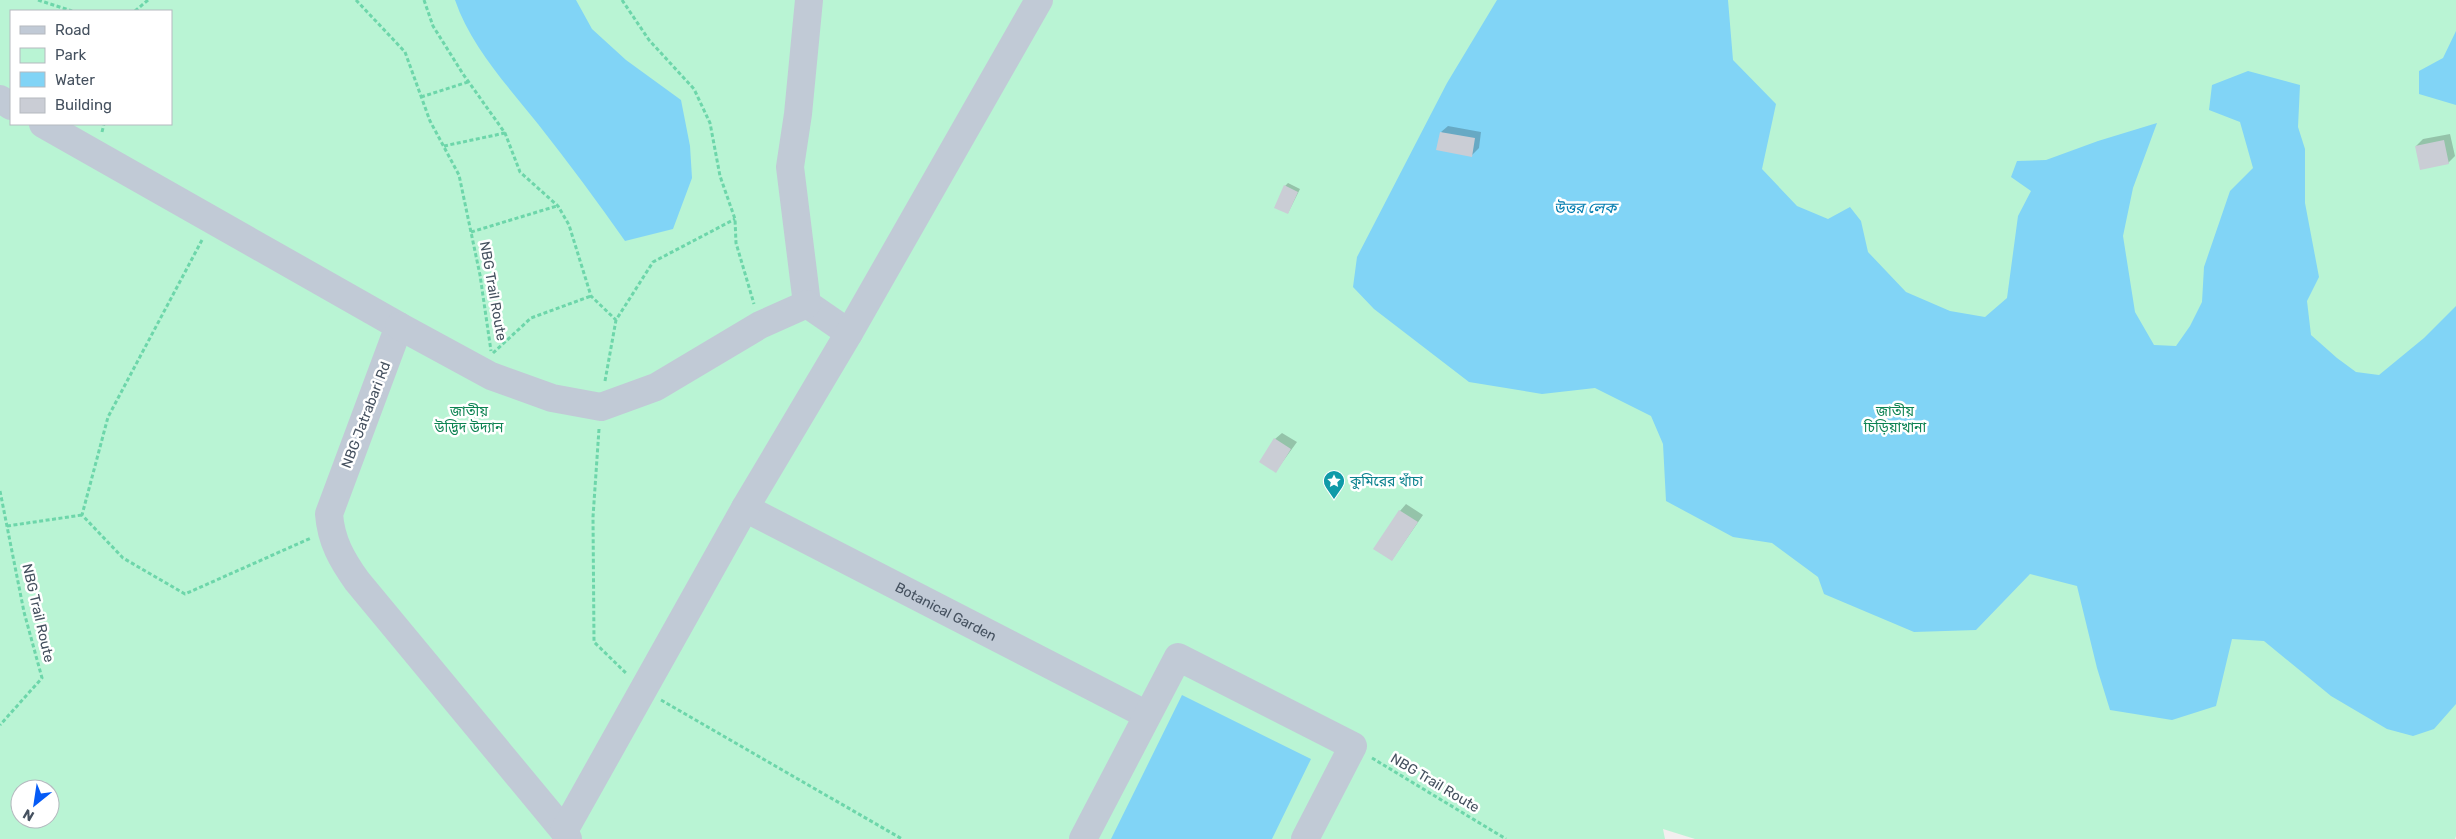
<svg xmlns="http://www.w3.org/2000/svg" width="2456" height="839" viewBox="0 0 2456 839" font-family="Rubik,'Noto Sans Bengali',sans-serif">
	<rect width="100%" height="100%" fill="#f2efef"/>
	<path fill="#b9f4d4" fill-rule="evenodd" d="M0,0H2456V836L2455,839H1695L1663,829L1665,839H0ZM11,11H171V124H11ZM20,789H50V819H20Z"/>
	<path fill="#81d4f6" d="M455,0H576L592,29L626,60L681,100L690,146L692,178L673,229L625,241C597,201 568,162 538,124C507,85 471,47 455,0Z
		M1497,0H1728L1733,60L1776,104L1762,169L1797,206L1828,219L1850,207L1861,221L1868,252L1906,292L1950,311L1985,317L2007,298L2018,216L2031,191L2011,177L2017,161L2046,160L2098,141L2157,123L2133,188L2123,236L2135,312L2154,345L2176,346L2190,326L2202,302L2204,267L2230,191L2253,168L2240,122L2209,110L2212,85L2248,71L2300,85L2298,127L2305,149V203L2319,277L2307,301L2311,335L2337,358L2356,372L2379,375L2424,338L2456,306V704L2434,729L2413,736L2387,729L2331,696L2264,641L2232,639L2216,706L2172,720L2110,710L2097,668L2077,586L2030,574L1976,630L1914,632L1824,594L1818,577L1772,543L1733,537L1666,501L1663,444L1651,416L1595,388L1542,394L1469,382L1374,309L1353,287L1357,257L1447,83Z
		M2456,31V105L2419,94V71L2443,58Z
		M1182,695L1311,759L1272,839H1111Z"/>
	<path fill="#0003" d="M1448,126L1481,132L1479,148L1472,155L1441,132Z
		M2450,134L2455,156L2448,163L2416,146L2423,139Z
		M1288,183L1300,189L1288,213L1285,186Z
		M1282,433L1297,442L1276,471L1275,439Z
		M1406,504L1423,515L1392,560L1400,511Z"/>
	<path fill="#cacdd5" d="M1440,132L1475,138L1472,157L1436,150Z
		M2444,140L2449,164L2420,170L2415,146Z
		M1284,185L1298,192L1288,214L1274,208Z
		M1274,438L1291,449L1276,473L1259,462Z
		M1399,510L1418,522L1392,561L1373,549Z"/>
	<g fill="none" stroke-linecap="round" stroke-linejoin="round">
		<path stroke="#6dd6aa" stroke-width="3" stroke-dasharray="4 2.5" stroke-linecap="butt" d="M38,0L72,11
			M356,0L405,52L430,121L459,175L480,275L491,351
			M424,0L433,26L463,74L505,133L520,172L558,206L569,225L591,296L616,320L653,262L735,219
			M622,0L649,40L694,89L710,123L720,176L735,219L736,243L754,304
			M135,11L148,0
			M421,97L468,82
			M102,132L104,124
			M444,146L505,133
			M471,232L557,206
			M202,240L108,417L82,515L123,558L185,594L311,538
			M493,353L531,318L591,296
			M605,381L616,320
			M599,429L593,517L594,642L627,674
			M0,491L24,612L42,678L0,725
			M7,526L82,515
			M661,700L902,839
			M1372,758L1506,839"/>
		<g stroke="#c1cad6" stroke-width="28">
			<path d="M809,0L798,114L790,167L807,304L849,333"/>
			<path d="M0,99L11,106"/>
			<path d="M43,124L399,326L329,514C331,541 342,560 357,581L564,831L568,839"/>
			<path d="M399,326L491,376L552,398L601,407L656,387L760,325L807,304"/>
			<path id="s1" d="M745,508L1147,715"/>
			<path d="M564,831L745,508L849,333L1039,0"/>
			<path d="M1083,839L1178,657L1353,746L1305,839"/>
		</g>
	</g>
	<defs>
		<g id="sight-pin" transform="scale(1.125)"><path d="M0 17L-7.5 6A9.5 9.5 0 1 1 7.5 6Z" fill="#0f9aa8" stroke="#fff"/><path d="M0-6L1.8-2.2L6-1.7L2.9 1.2L3.7 5.4L0 3.3L-3.7 5.4L-2.9 1.2L-6-1.7L-1.8-2.2Z" fill="#fff"/></g>
	</defs>
	<g fill-rule="evenodd">
		<use href="#sight-pin" x="1334" y="481"/>
	</g>
	<g text-anchor="middle" dominant-baseline="central" stroke-width="5" stroke-linejoin="round" paint-order="stroke">
		<g font-size="14" fill="#45515f" stroke="#fff">
			<text transform="translate(493 291) rotate(80)">NBG Trail Route</text>
			<text transform="translate(366 415) rotate(-69)">NBG Jatrabari Rd</text>
			<text stroke="none"><textPath href="#s1" startOffset="226">Botanical Garden</textPath></text>
			<text transform="translate(38 613) rotate(77)">NBG Trail Route</text>
			<text transform="translate(1435 783) rotate(31)">NBG Trail Route</text>
		</g>
		<g font-size="14" fill="#0d8352" stroke="#fff">
			<text x="469" y="411">জাতীয়<tspan x="469" dy="16">উদ্ভিদ উদ্যান</tspan></text>
			<text x="1895" y="411">জাতীয়<tspan x="1895" dy="16">চিড়িয়াখানা</tspan></text>
		</g>
		<g font-size="14" fill="#0d838f" stroke="#fff" text-anchor="start">
			<text x="1350" y="481">কুমিরের খাঁচা</text>
		</g>
		<g font-size="15" font-style="italic" fill="#017caf" stroke="#fff">
			<text x="1585" y="208">উত্তর লেক</text>
		</g>
	</g>
	<rect x="10" y="10" width="162" height="115" fill="#ffffff" stroke="#b5b9bf"/>
	<rect x="20" y="26" width="25" height="8" fill="#c1cad6" stroke="#b5b9bf"/>
	<text x="55" y="35" font-size="15" fill="#45515f">Road</text>
	<rect x="20" y="48" width="25" height="15" fill="#b9f4d4" stroke="#b5b9bf"/>
	<text x="55" y="60" font-size="15" fill="#45515f">Park</text>
	<rect x="20" y="72" width="25" height="15" fill="#81d4f6" stroke="#b5b9bf"/>
	<text x="55" y="85" font-size="15" fill="#45515f">Water</text>
	<rect x="20" y="98" width="25" height="15" fill="#cacdd5" stroke="#b5b9bf"/>
	<text x="55" y="110" font-size="15" fill="#45515f">Building</text>
	<g transform="translate(35 804) rotate(210)"><circle r="24" fill="#ffffff" stroke="#b5b9bf"/>
	<path d="M0-4L9 19L0 12L-9 19Z" fill="#055bf6"/>
	<text y="-8" font-size="14" font-weight="bold" text-anchor="middle" fill="#45515f">N</text>
	</g>
</svg>
